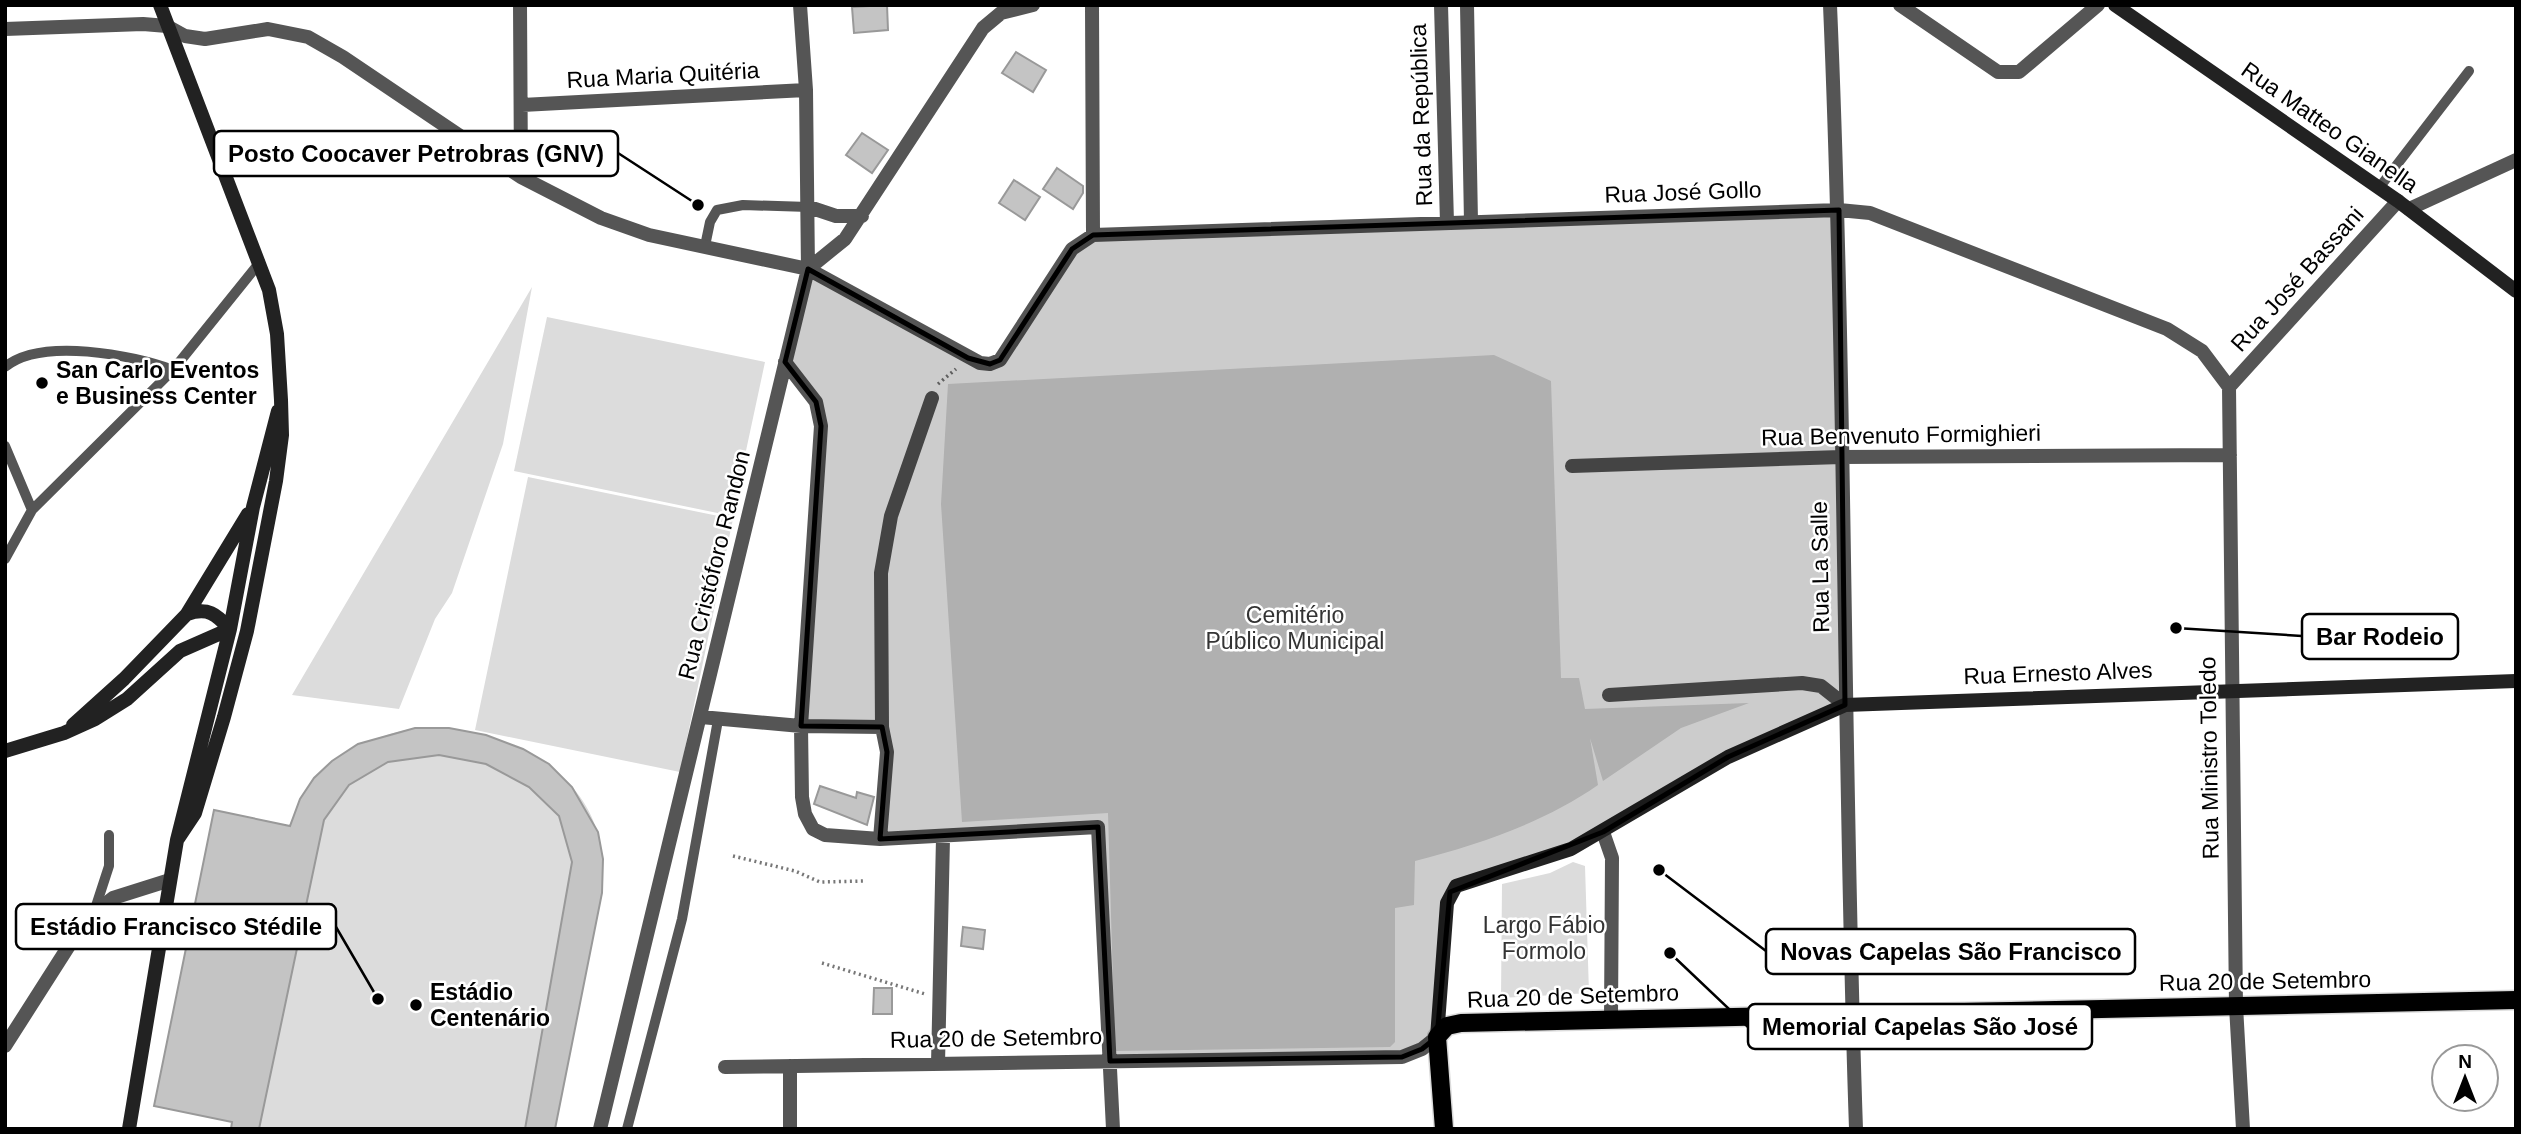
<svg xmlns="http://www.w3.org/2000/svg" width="2521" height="1134" viewBox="0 0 2521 1134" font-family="Helvetica,sans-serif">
	<rect width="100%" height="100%" fill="#fff"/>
	<path fill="#dcdcdc" d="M532,287L503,444L452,593L435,619L399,709L292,695Z
		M547,317L765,362L732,516L514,471Z
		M1494,355L1551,381L1561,678H1579L1585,709L1749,703L1681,728L1603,781L1590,738L1598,785C1543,823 1480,844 1415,861L1414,905L1395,908V1042L1390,1047L1115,1051L1108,813L962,822L941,504L948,384Z
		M528,477L733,519L680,772L475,730Z
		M415,728C487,727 576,757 598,834C604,853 603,872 602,893L555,1129H231V1122L154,1106L214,810L289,826C314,764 352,741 415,728Z
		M1573,862L1585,866L1589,993L1501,998L1502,884L1550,873Z"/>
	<path fill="#c4c4c4" stroke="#999" stroke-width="2" d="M887,5L888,30L854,33L852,7Z
		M1016,52L1046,70L1033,92L1002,73Z
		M862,133L888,150L872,173L846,155Z
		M1057,168L1083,186V193L1073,209L1043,189Z
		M1014,180L1040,197L1025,220L999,203Z
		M415,728H449L486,735L523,749L549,764L572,787L598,832L603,859L602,893L555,1129H525L572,862L559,816L529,787L486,764L439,755L388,762L349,785L324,820L259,1129H231L232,1122L154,1106L214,810L290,826L300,799L314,778L332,761L358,744Z
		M820,786L856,798L857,792L874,797L867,825L814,804Z
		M963,927L985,930L983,949L961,946Z
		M874,988H892V1014H873Z"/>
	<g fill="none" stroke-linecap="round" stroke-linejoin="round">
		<g stroke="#dbdbdb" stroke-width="21">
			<path id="primary" d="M1444,1129L1437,1037L1447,1026L1461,1023L2516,1000"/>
		</g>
		<path stroke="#777" stroke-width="3.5" stroke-dasharray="2 3.5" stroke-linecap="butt" d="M938,384L956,369
			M733,856L795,871L820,882L865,881
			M822,963L925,994"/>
		<path stroke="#555" stroke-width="10" d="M2379,188L2469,71
			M705,246L710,222L717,210L743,205L809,207
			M5,367C41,337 133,355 173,370
			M5,446L32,510
			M5,559L32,510L173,370L260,262
			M94,912L109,866V835
			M627,1129L682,919L718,720"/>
		<path stroke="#555" stroke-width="14" d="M520,5L521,177
			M1092,5L1093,235
			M1441,5L1447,223
			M1467,5L1471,222
			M1830,5C1846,380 1843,754 1856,1129
			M1900,5L1998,72H2019L2098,5
			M5,29L143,24L167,26L185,36L205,39L268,29L308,37L343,57L521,177L601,218L649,235L808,269L980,363L990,364L1000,360L1072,249L1093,235
			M522,105L806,90
			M809,207L836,216H862
			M2409,209L2516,160
			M1093,235L1839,210L1870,213L2167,329L2202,351L2229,387
			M808,269L845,239L983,28L1001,13L1033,5
			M785,362L816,402L821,426L801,726L802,797L805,814L813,829L825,835L880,839L1098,827L1113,1129
			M2229,387L2236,1006L2243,1129
			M2229,387L2398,201
			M1572,466L1841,457L2230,455
			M1609,695L1802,683L1821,686L1845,705
			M701,717L801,726L882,727
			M1603,832L1612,858L1611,1019
			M880,839L887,752L882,727L881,573L891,516L932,398
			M5,1046L86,919L113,898L170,880
			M938,1064L943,838
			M725,1067L1402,1057L1422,1049L1437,1037
			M600,1129L808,269L806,90L800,5
			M790,1129V1066"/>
		<path stroke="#222" stroke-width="14" d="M160,5L269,290L277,334L281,400L282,435L276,481L247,631L224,717L195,813L177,840
			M2115,5L2398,201L2516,291
			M187,614L248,514
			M73,725L124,679L187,614C208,607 216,614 230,629
			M5,751L64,733L95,719L127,699L180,651L230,629
			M1437,1037L1447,903L1456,886L1571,849L1728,757L1845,705L2516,681
			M129,1129L177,840L230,629L253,507L278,411"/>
		<use href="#primary" stroke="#000" stroke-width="18"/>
	</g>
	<path fill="#000" fill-opacity="0.2" stroke="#000" stroke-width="5" stroke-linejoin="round" d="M1839,210L1845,705L1728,757L1603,832L1450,892L1437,1037L1422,1049L1402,1057L1110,1061L1098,827L880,839L887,752L882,727L801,726L821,426L816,402L785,362L808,269L968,358L990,364L1000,360L1072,249L1093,235Z"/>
	<g fill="#000" stroke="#fff" stroke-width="2.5">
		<circle cx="42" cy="383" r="7"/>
		<circle cx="416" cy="1005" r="7"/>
	</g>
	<g text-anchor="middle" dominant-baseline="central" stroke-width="5" stroke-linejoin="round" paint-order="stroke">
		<g font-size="23" fill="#000" stroke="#fff">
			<text transform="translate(663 75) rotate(-3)">Rua Maria Quitéria</text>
			<text transform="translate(1421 115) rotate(-92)">Rua da República</text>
			<text transform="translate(2330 127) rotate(35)">Rua Matteo Gianella</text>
			<text transform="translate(1683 192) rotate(-2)">Rua José Gollo</text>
			<text transform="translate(2297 279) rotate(-48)">Rua José Bassani</text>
			<text transform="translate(1901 435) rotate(-1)">Rua Benvenuto Formighieri</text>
			<text transform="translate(714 565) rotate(-76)">Rua Cristóforo Randon</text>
			<text transform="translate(1820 567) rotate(-91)">Rua La Salle</text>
			<text transform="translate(2058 673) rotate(-2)">Rua Ernesto Alves</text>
			<text transform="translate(2209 758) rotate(-91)">Rua Ministro Toledo</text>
			<text transform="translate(2265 981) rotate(-1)">Rua 20 de Setembro</text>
			<text transform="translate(1573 996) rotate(-2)">Rua 20 de Setembro</text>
			<text transform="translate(996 1038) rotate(-1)">Rua 20 de Setembro</text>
		</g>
		<g font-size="23" font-weight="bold" fill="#000" stroke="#fff" text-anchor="start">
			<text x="56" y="370">San Carlo Eventos<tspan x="56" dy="26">e Business Center</tspan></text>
			<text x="430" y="992">Estádio<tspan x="430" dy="26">Centenário</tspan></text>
		</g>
		<g font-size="23" fill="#333" stroke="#fff">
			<text x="1295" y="615">Cemitério<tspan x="1295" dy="26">Público Municipal</tspan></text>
			<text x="1544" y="925">Largo Fábio<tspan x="1544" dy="26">Formolo</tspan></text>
		</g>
	</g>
	<path fill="none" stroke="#000" stroke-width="2.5" d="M698 205L618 153M2176 628L2302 636M378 999L336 927M1659 870L1766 951M1670 953L1748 1027"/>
	<g fill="#000" stroke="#fff" stroke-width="2.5">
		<circle cx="698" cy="205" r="7"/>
		<circle cx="2176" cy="628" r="7"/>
		<circle cx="378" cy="999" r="7"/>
		<circle cx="1659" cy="870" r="7"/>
		<circle cx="1670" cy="953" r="7"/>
	</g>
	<g fill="#fff" stroke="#000" stroke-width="2.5">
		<rect x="214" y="131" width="404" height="45" rx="7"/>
		<rect x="2302" y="614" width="156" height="45" rx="7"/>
		<rect x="16" y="904" width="320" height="45" rx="7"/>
		<rect x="1766" y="929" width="369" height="45" rx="7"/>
		<rect x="1748" y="1004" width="344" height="45" rx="7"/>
	</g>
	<g font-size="24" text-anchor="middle" font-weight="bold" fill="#000">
		<text x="416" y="162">Posto Coocaver Petrobras (GNV)</text>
		<text x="2380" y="645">Bar Rodeio</text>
		<text x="176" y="935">Estádio Francisco Stédile</text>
		<text x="1951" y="960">Novas Capelas São Francisco</text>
		<text x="1920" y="1035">Memorial Capelas São José</text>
	</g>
	<rect width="2521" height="1134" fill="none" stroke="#000000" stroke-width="14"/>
	<g transform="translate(2465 1078)"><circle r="33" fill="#ffffff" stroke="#999999" stroke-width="2"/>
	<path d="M0-5L12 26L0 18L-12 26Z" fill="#000000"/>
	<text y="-10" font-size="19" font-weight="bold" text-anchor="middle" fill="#000000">N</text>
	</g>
</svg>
